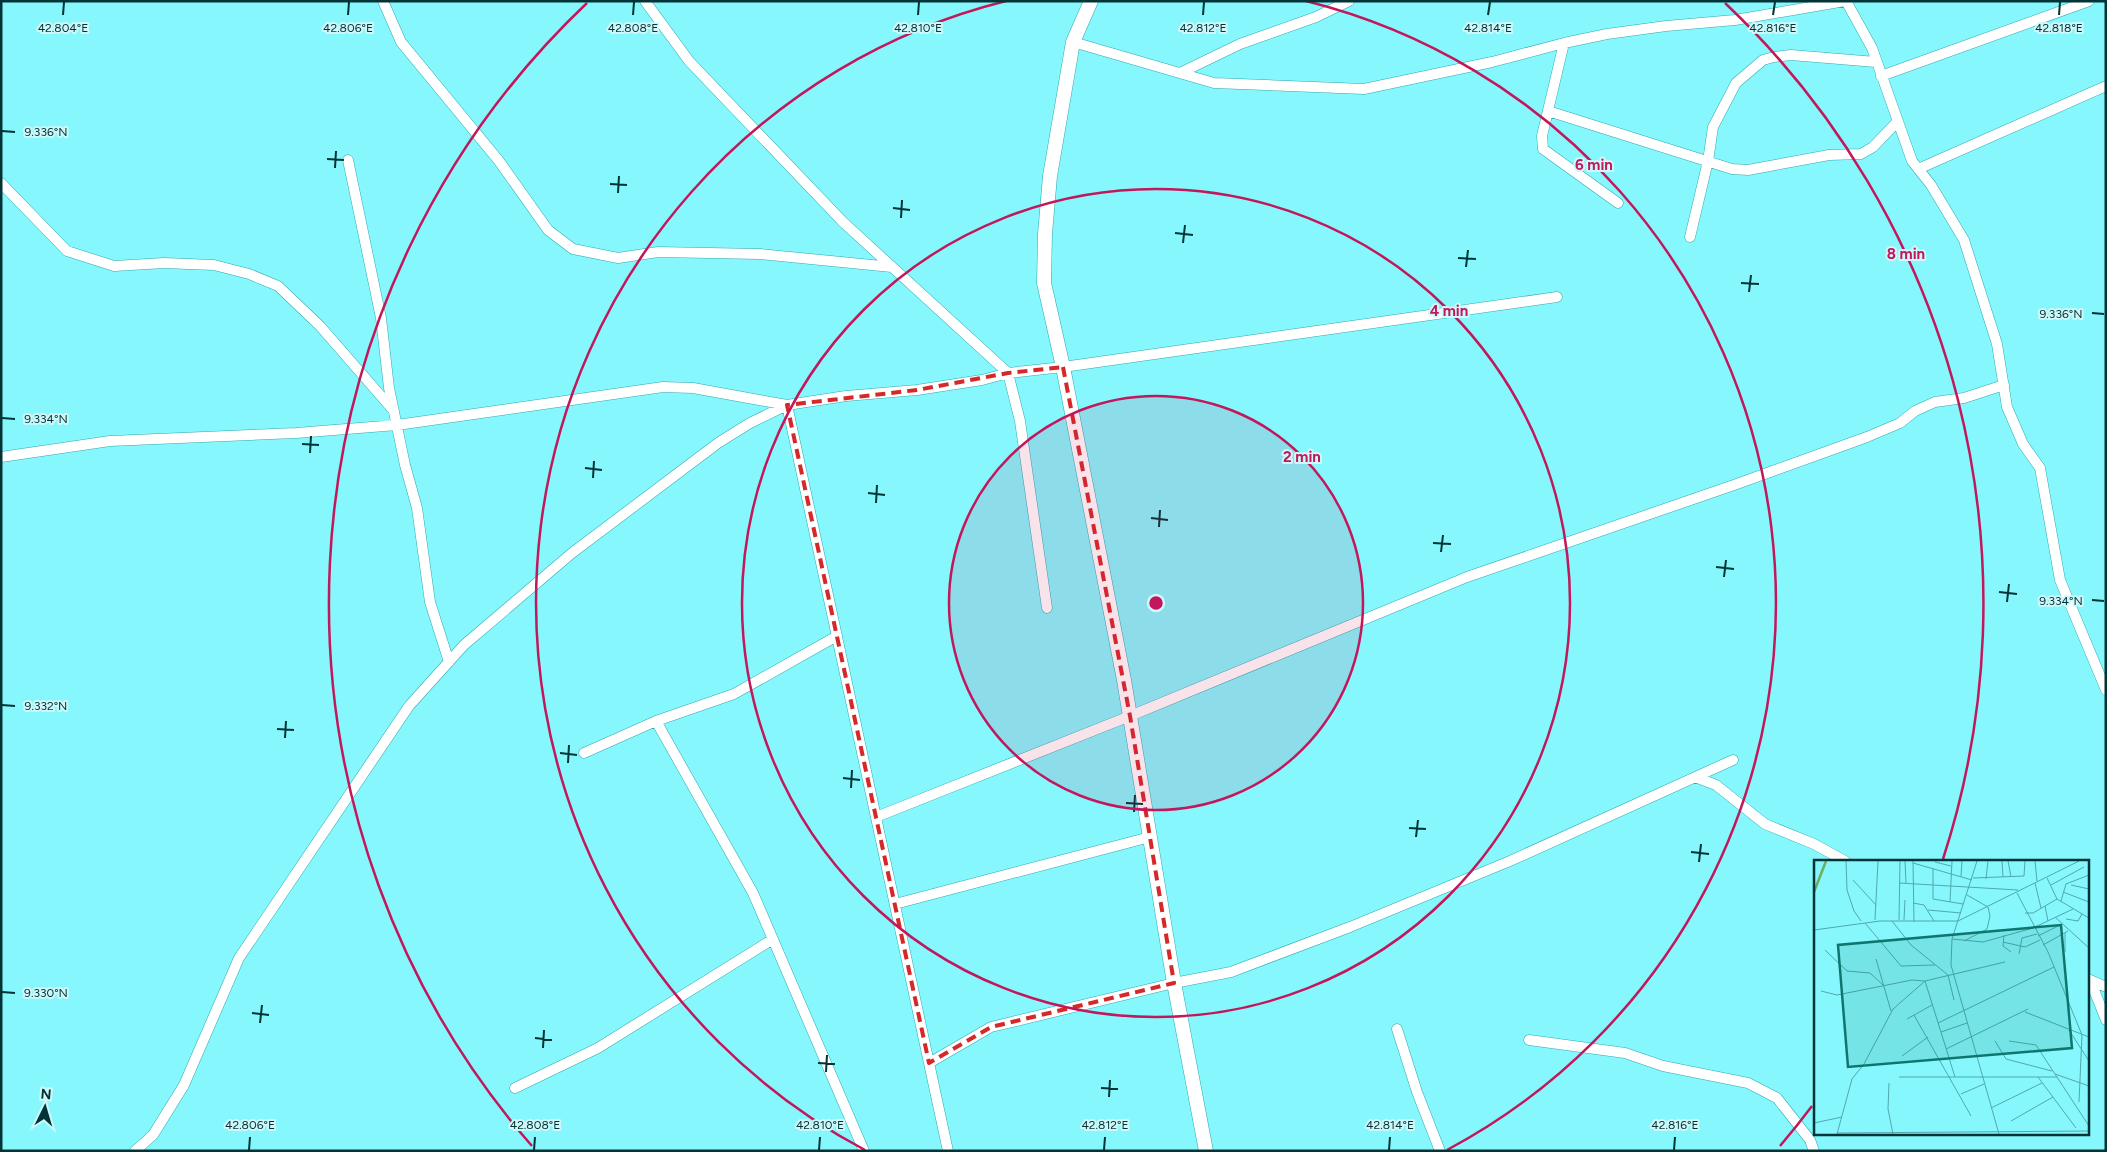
<svg xmlns="http://www.w3.org/2000/svg" width="2107" height="1152" viewBox="0 0 2107 1152" font-family="Figtree,sans-serif">
	<rect width="100%" height="100%" fill="#86f7fd"/>
	<g fill="none" stroke-linecap="round" stroke-linejoin="round">
		<g stroke="#2faab0" stroke-width="11">
			<path id="street" d="M383,1L401,42L499,161L548,230L573,249L618,258L658,252L760,254L892,267
				M645,1L689,61L843,222L1008,373L1020,421L1047,608
				M1846,1L1872,48L1912,161L1931,185L1964,240L1997,344L2007,407L2023,444L2040,468L2060,580L2106,690
				M1073,42L1214,83L1364,89L1492,62L1564,43L1607,34L1666,26L1735,20L1845,1
				M1564,43L1542,136L1543,149L1618,203
				M1180,73L1240,44L1316,17L1349,1
				M1881,76L2089,1
				M1548,111L1732,169L1748,170L1829,155L1861,154L1873,147L1898,121
				M348,160L381,318L389,388L405,465L417,508L430,602L449,662
				M1918,169L2106,86
				M1,183L67,251L114,266L164,263L214,265L249,274L278,286L320,326L394,411
				M1690,237L1708,161L1713,127L1736,83L1763,60L1774,57L1791,55L1876,62
				M1,457L110,441L296,433L397,425L663,387L693,388L787,405L948,1151
				M656,721L753,893L864,1151
				M584,753L656,721L734,694L837,636
				M1695,777L1716,785L1765,824L1814,844L1845,861
				M876,817L1130,716L1467,577L1734,485L1867,437L1900,423L1915,411L1935,402L1964,398L2004,385
				M895,904L1150,837
				M2088,979L2106,987
				M2090,980L2106,1020
				M1397,1029L1417,1092L1440,1151
				M1529,1040L1625,1053L1663,1066L1748,1083L1777,1098L1810,1140L1814,1151
				M929,1063L991,1027L1174,983L1231,972L1350,927L1510,861L1733,760
				M515,1088L598,1048L773,939
				M135,1151L153,1135L184,1085L239,958L409,706L464,645L572,553L718,443L750,423L787,405L846,396L917,390L982,380L1008,373L1063,367L1557,297"/>
		</g>
		<g stroke="#2faab0" stroke-width="15">
			<path id="secondary" d="M1091,1L1073,42L1050,176L1045,234L1044,283L1063,367L1124,680L1174,983L1206,1151"/>
		</g>
		<use href="#street" stroke="#fff" stroke-width="10"/>
		<use href="#secondary" stroke="#fff" stroke-width="14"/>
	</g>
	<path fill="none" stroke="#d62828" stroke-width="4" stroke-dasharray="10 6" stroke-linejoin="round" d="M1063,367L1130,716L1174,983L991,1027L929,1063L787,405L917,390L1008,373Z"/>
	<path fill="none" stroke="#003436" stroke-width="2" d="M63,15L64,2M348,15L349,2M633,15L634,2M918,15L919,2M1203,15L1204,2M1488,15L1490,2M1773,15L1775,2M2059,15L2060,2M2,131L15,132M327,159L344,160M335,168L336,151M610,184L627,185M618,193L619,176M893,208L910,210M901,218L902,200M1175,233L1193,235M1183,243L1185,225M1458,258L1476,259M1466,267L1468,250M1741,283L1759,284M1749,292L1751,275M2092,313L2104,314M2,418L15,419M302,444L319,445M310,453L311,436M585,468L602,470M593,478L594,461M868,493L885,495M876,503L877,485M1151,518L1168,520M1159,527L1160,510M1433,543L1451,544M1441,552L1443,535M1716,567L1734,569M1724,577L1726,560M1999,592L2017,594M2092,600L2104,601M2007,602L2009,584M2,705L15,706M277,729L294,730M285,738L286,721M560,753L577,755M568,763L569,745M843,778L860,780M851,788L852,770M1126,803L1143,804M1134,812L1135,795M1409,828L1426,829M1416,837L1418,820M1691,852L1709,854M1699,862L1701,844M2,992L15,993M252,1013L269,1015M260,1023L262,1005M535,1038L552,1040M543,1048L544,1030M818,1063L835,1064M826,1072L827,1055M1101,1088L1118,1089M1109,1097L1110,1080M249,1150L250,1137M534,1150L535,1137M819,1150L820,1137M1104,1150L1105,1137M1389,1150L1390,1137M1674,1150L1675,1137"/>
	<circle cx="1156" cy="603" r="207" fill="#c2185b" fill-opacity=".12"/>
	<g fill="none" stroke="#c2185b" stroke-width="2.5">
		<circle cx="1156" cy="603" r="207"/>
		<circle cx="1156" cy="603" r="414"/>
		<path d="M865 1150A620 620 0 0 1 1006 1M1306 1A620 620 0 0 1 1447 1150"/>
		<path d="M1812 1106A827 827 0 0 1 1780 1146M532 1146A827 827 0 0 1 587 3M1725 3A827 827 0 0 1 1943 859"/>
	</g>
	<g transform="translate(1814 860)">
		<rect width="275" height="275" fill="#86f7fd"/>
		<path fill="none" stroke="#6ead60" stroke-width="2.5" d="M0,32L12,1"/>
		<path fill="none" stroke="#50a9ad" stroke-width="1" d="M32,1L33,30L40,51L47,61M91,1L92,23M99,1L100,62M163,1L138,79L137,105L185,274M188,1L189,17M194,1L197,17M221,1L223,21M121,2L137,6M99,3L158,20M119,8V39L149,44M147,16L148,1M159,18L210,16L211,1M233,18L243,39L275,58M172,19L174,1M39,20L62,45M85,23L204,30M221,23L227,48M237,25L270,7M257,25L275,29M249,32L275,42M203,33L234,92L268,175L265,242M247,41L252,24L275,15M136,42L138,1M99,43L110,45L120,61M231,46L234,61M114,50L147,53M211,53H219L243,39M241,57L275,88M252,59L264,61L268,54M61,60L64,1M85,60L86,1M90,60L91,40M78,61L97,85L134,115L140,140M51,63L87,106L121,105M0,70L66,61H144L265,1M190,75L189,86L197,92M224,76L248,64M138,79L169,82L219,68L259,49M150,81L173,69L176,56L174,47L153,35M189,82L211,87L226,80M229,85L254,71M11,90L33,111L56,113L69,125M251,92V73M205,94L208,78L223,74M62,99L77,151M7,131L23,135L98,120L111,121L141,217M211,152L275,177M100,155L157,256M93,159L118,145M124,163L240,107M255,170L275,201M127,172L153,163M181,181L192,199L238,211M195,181L222,185L275,266M132,189L214,149M88,196L114,177M241,214L275,226M85,217H243M224,217L262,268M75,223L74,249L79,274M147,234L170,224M177,248L228,223M197,261L239,237M0,263L28,257M23,273L275,271M23,274L38,219L50,204L79,149L111,121L191,102"/>
		<path fill="#0f766e" fill-opacity="0.15" stroke="#0f766e" stroke-width="2.5" d="M247,65L258,188L34,207L24,85Z"/>
		<rect width="275" height="275" fill="none" stroke="#003436" stroke-width="2.5"/>
	</g>
	<g font-size="12" text-anchor="middle" fill="#003436" stroke="#d0f8fa" stroke-width="4" stroke-linejoin="round" paint-order="stroke">
		<text x="63" y="32">42.804°E</text>
		<text x="348" y="32">42.806°E</text>
		<text x="633" y="32">42.808°E</text>
		<text x="918" y="32">42.810°E</text>
		<text x="1203" y="32">42.812°E</text>
		<text x="1488" y="32">42.814°E</text>
		<text x="1773" y="32">42.816°E</text>
		<text x="2059" y="32">42.818°E</text>
		<text x="46" y="136">9.336°N</text>
		<text x="2061" y="318">9.336°N</text>
		<text x="46" y="423">9.334°N</text>
		<text x="2061" y="605">9.334°N</text>
		<text x="46" y="710">9.332°N</text>
		<text x="46" y="997">9.330°N</text>
		<text x="250" y="1129">42.806°E</text>
		<text x="535" y="1129">42.808°E</text>
		<text x="820" y="1129">42.810°E</text>
		<text x="1105" y="1129">42.812°E</text>
		<text x="1390" y="1129">42.814°E</text>
		<text x="1675" y="1129">42.816°E</text>
	</g>
	<circle cx="1156" cy="603" r="8" fill="#c2185b" stroke="#d0f8fa" stroke-width="2.5"/>
	<g font-size="15" text-anchor="middle" font-weight="bold" fill="#c2185b" stroke="#d0f8fa" stroke-width="4" stroke-linejoin="round" paint-order="stroke">
		<text x="1594" y="170">6 min</text>
		<text x="1906" y="259">8 min</text>
		<text x="1449" y="316">4 min</text>
		<text x="1302" y="462">2 min</text>
	</g>
	<rect width="2107" height="1152" fill="none" stroke="#003436" stroke-width="5"/>
	<g transform="translate(45 1107) rotate(5)" stroke="#d0f8fa" stroke-width="4" paint-order="stroke">
	<path d="M0-4L9 19L0 12L-9 19Z" fill="#003436"/>
	<text y="-8" font-size="14" font-weight="bold" text-anchor="middle" fill="#003436">N</text>
	</g>
</svg>
